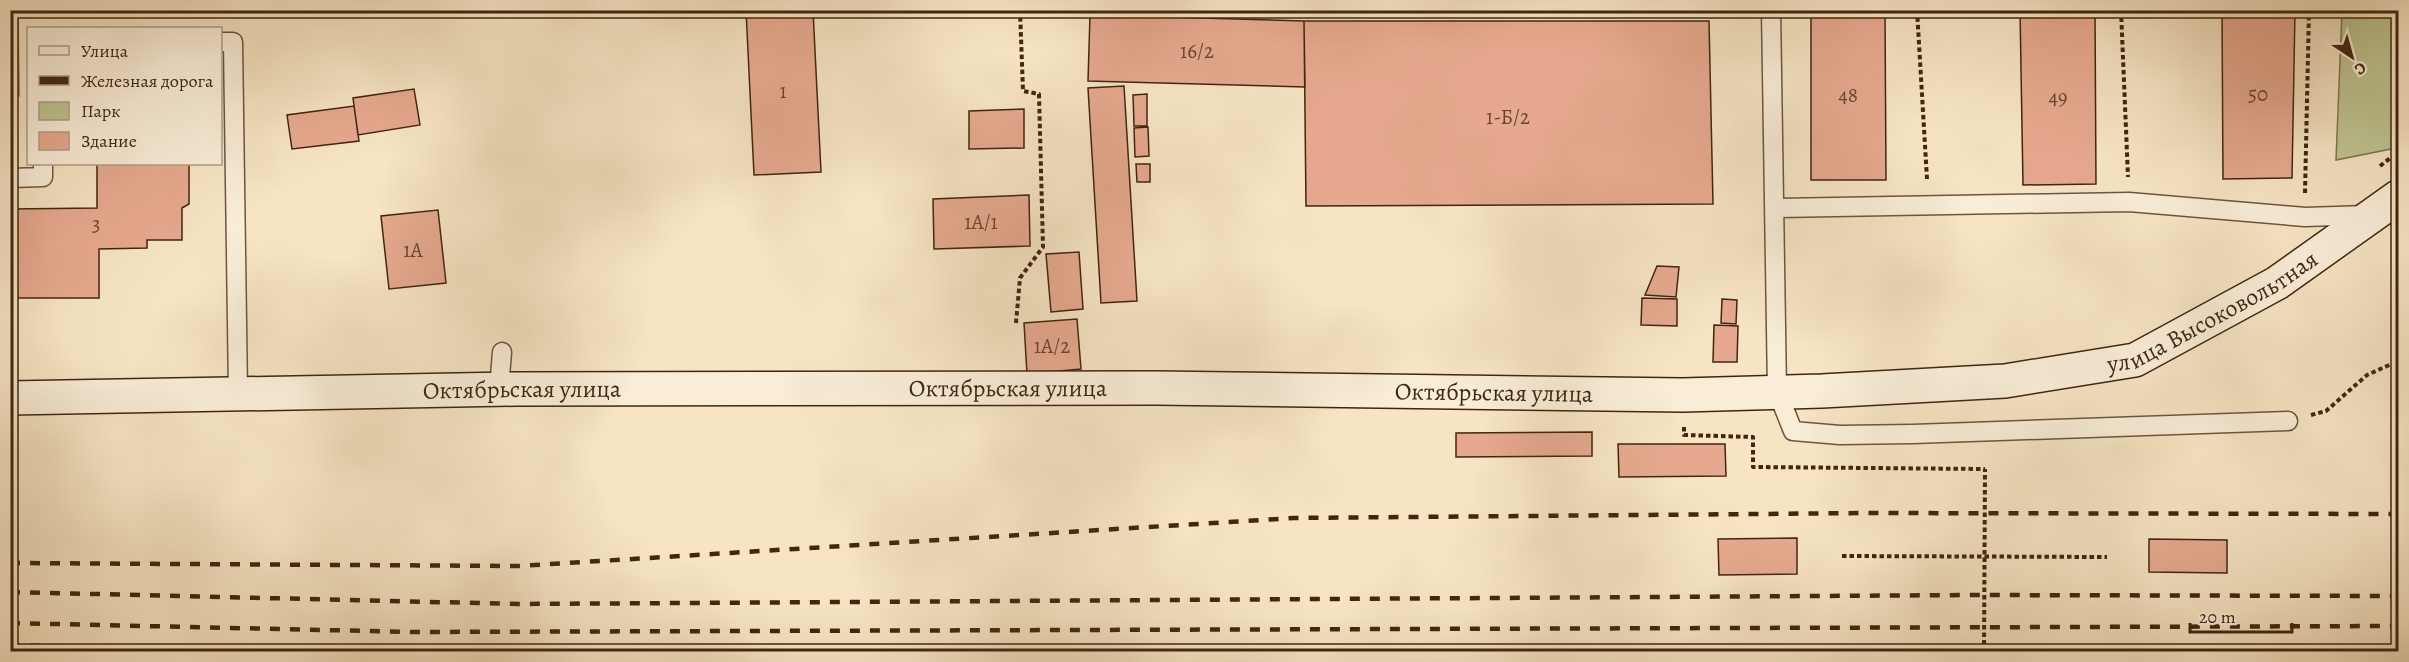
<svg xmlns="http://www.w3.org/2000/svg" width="2409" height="662" viewBox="0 0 2409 662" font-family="Alegreya,serif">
	<rect width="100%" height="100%" fill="#f6e4c3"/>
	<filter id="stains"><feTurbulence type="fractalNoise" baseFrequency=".00333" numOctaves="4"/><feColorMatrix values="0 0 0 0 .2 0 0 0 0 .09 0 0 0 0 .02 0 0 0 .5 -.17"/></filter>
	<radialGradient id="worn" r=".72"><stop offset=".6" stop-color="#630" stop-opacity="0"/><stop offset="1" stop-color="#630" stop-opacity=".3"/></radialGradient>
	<path fill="#bec492" stroke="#807451" stroke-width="1.5" d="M10,11H18L19,96H11Z
		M2342,11H2398V143L2391,149L2336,160Z"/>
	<path fill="#e6a98f" stroke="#412510" stroke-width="1.5" d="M746,10H813L821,172L754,175Z
		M1811,10H1885L1886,180H1811Z
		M2020,10H2095L2096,184L2023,185Z
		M2222,10H2295L2292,178L2223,179Z
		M1090,15L1304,21L1305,87L1088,81Z
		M1304,21H1709L1713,204L1306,206Z
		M1124,86L1137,301L1101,303L1088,88Z
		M414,89L420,125L358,135L353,98Z
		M1147,94V126H1134L1133,95Z
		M354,106L359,141L292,149L287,115Z
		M1024,109V148L969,149V111Z
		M1148,127L1149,156L1135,157L1134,128Z
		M97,164H189V204L182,208V240H147V248L99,249V298H10V209L97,208Z
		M1136,164H1150V182H1137Z
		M1029,195L1030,246L934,249L933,199Z
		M438,210L446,283L389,289L381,216Z
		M1079,252L1083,309L1051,312L1046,254Z
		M1657,266L1679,267L1676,297L1645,295Z
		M1642,298L1677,299V326L1641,325Z
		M1722,299L1737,300L1736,324L1721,323Z
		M1077,319L1081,369L1027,374L1024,323Z
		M1714,325L1738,326L1737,362H1713Z
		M1592,432V456L1456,457V433Z
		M1618,444H1725L1726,476L1619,477Z
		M1797,538V574L1719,575L1718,539Z
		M2149,539L2227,540V573L2149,572Z"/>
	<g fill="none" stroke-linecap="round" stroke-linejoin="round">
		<g stroke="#6e553d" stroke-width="21">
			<path id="lane" d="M1771,10L1777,391L1793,431L1840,435L1913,434L2288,421
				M220,42H233L238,393
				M10,178L43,177V164
				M1775,208L2129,202L2305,217L2367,215
				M499,389L502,352"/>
		</g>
		<g stroke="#412510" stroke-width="36">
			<g id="secondary">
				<path id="s1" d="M10,398L515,389L1156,388L1683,395L1822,391L2005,381L2135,360L2277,283L2398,197"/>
			</g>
		</g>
		<path stroke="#412510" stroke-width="4" stroke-dasharray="4.5 3" stroke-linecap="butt" d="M1917,10L1927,179
			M2121,10L2128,177
			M2380,166L2398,152
			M2305,193L2309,10
			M1016,323L1020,278L1043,247L1039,94L1023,91L1020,10
			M2311,415L2326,411L2367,375L2398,361
			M1684,427V435L1753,437V467L1985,469
			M1842,556L2107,557"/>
		<use href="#lane" stroke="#f9edd8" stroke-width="18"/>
		<use href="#secondary" stroke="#f9edd8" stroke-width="33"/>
		<path stroke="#412510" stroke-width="4.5" stroke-dasharray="10 10" stroke-linecap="butt" d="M10,563L519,566L1294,518L1870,513L2398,514
			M10,592L519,604L1976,595L2398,596
			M10,623L413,632L2398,626
			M10,645L321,652
			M1060,652L2398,650"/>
		<path stroke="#412510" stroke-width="4" stroke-dasharray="4.5 3" stroke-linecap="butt" d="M1984,652L1985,469"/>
	</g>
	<g text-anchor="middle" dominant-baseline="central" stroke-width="4.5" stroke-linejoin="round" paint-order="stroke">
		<g font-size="21" fill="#6a4630">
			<text x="1197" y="51">16/2</text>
			<text x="783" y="91">1</text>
			<text x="2258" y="94">50</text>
			<text x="1848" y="95">48</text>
			<text x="2058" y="97">49</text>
			<text x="1508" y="117">1-Б/2</text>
			<text x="981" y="222">1А/1</text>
			<text x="96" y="224">3</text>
			<text x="413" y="250">1А</text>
			<text x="1052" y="346">1А/2</text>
		</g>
		<g font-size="24" fill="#412510" stroke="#f9edd8">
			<text stroke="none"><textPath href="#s1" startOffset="2217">улица Высоковольтная</textPath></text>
			<text stroke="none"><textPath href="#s1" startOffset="998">Октябрьская улица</textPath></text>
			<text stroke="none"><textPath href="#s1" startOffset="512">Октябрьская улица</textPath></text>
			<text stroke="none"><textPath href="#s1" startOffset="1484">Октябрьская улица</textPath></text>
		</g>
	</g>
	<rect width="2409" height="662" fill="none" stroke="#f6e4c3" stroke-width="36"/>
	<rect x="12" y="12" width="2385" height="638" fill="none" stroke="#412510" stroke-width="3"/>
	<rect x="18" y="18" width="2373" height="626" fill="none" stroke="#412510" stroke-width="1.5"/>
	<rect x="27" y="27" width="195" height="138" fill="#f9edd8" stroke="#af9d88" stroke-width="1.5"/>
	<rect x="39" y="46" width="30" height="9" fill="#f9edd8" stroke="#af9d88" stroke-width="1.5"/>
	<text x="81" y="57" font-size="18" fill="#412510">Улица</text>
	<rect x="39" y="76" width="30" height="9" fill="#412510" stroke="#af9d88" stroke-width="1.5"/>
	<text x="81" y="87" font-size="18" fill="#412510">Железная дорога</text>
	<rect x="39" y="102" width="30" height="18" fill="#bec492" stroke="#af9d88" stroke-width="1.5"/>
	<text x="81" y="117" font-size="18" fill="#412510">Парк</text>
	<rect x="39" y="132" width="30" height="18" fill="#e6a98f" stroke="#af9d88" stroke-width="1.5"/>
	<text x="81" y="147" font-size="18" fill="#412510">Здание</text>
	<g transform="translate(2352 57) rotate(144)" stroke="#f9edd8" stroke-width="4.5" paint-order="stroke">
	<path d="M0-4.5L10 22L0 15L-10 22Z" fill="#412510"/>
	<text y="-9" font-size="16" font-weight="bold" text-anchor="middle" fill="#412510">С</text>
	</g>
	<path d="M2190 623v9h102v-9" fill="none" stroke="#412510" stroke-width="3"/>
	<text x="2199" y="623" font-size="18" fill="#412510" stroke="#f9edd8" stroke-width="4.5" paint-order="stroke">20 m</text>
	<rect width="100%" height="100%" filter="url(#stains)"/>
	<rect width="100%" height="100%" fill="url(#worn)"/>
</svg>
